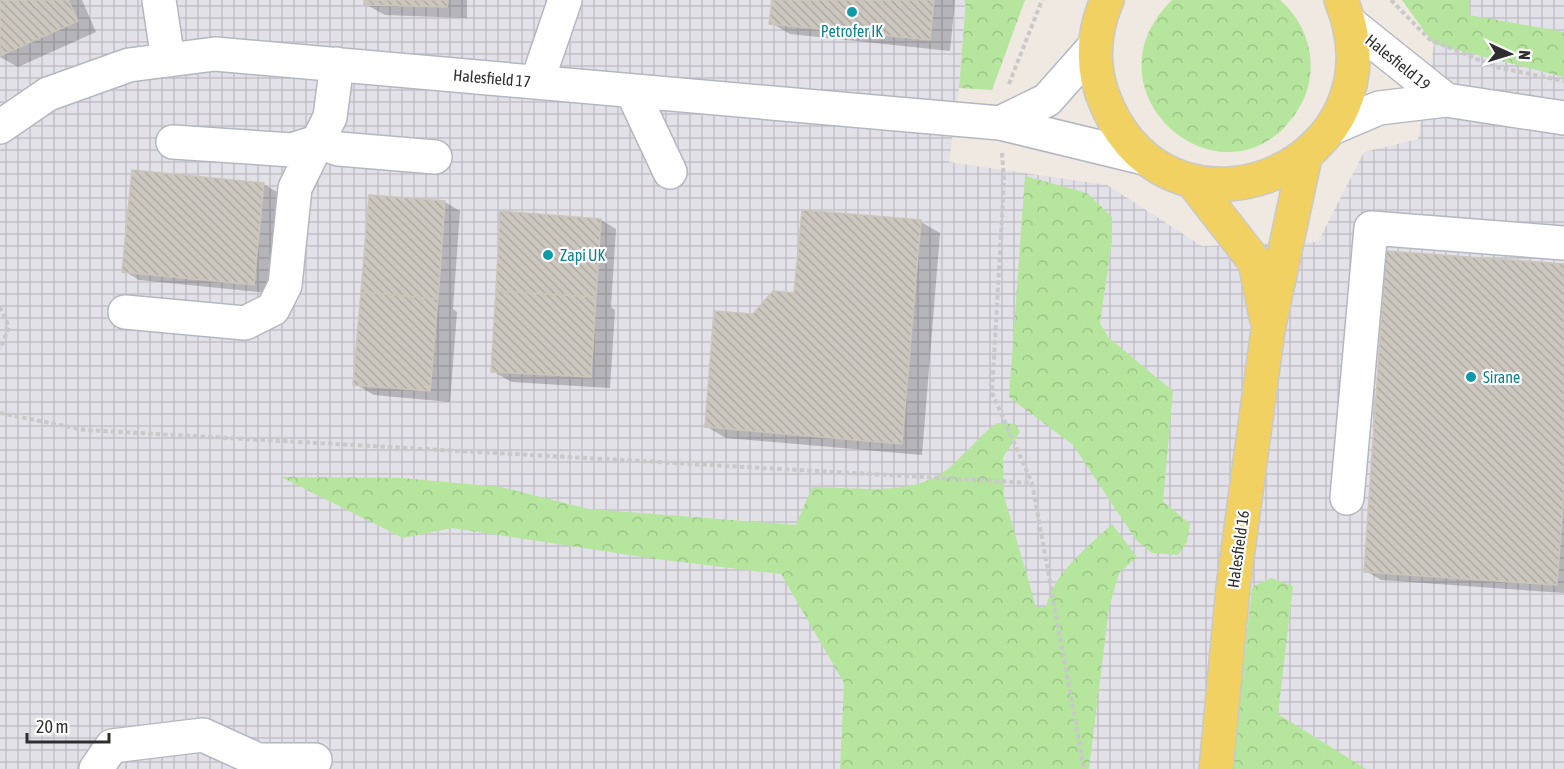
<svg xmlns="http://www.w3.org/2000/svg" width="1564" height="769" viewBox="0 0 1564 769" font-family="'Asap Condensed',sans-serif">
	<defs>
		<pattern id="industrial-grid" width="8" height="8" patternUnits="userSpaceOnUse" patternTransform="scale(1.5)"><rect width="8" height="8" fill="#e3e1e8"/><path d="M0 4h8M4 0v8" fill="none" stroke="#c3c1c7"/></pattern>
		<pattern id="forest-crowns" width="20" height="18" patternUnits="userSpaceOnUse" patternTransform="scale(1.5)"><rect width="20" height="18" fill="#b6e59e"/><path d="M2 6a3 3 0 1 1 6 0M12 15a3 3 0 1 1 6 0" fill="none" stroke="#9dc588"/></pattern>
		<pattern id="building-back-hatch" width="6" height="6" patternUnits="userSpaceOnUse" patternTransform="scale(1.5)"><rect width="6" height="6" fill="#cbc7bf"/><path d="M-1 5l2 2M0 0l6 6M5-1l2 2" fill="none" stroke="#afaba4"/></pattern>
	</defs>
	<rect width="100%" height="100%" fill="#efe9e1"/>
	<path fill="url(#industrial-grid)" d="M0,0H966L959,88L949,162L1107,185L1202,246L1318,242L1364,152L1418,139L1434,45L1402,0H1564V769H0Z"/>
	<path fill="url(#forest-crowns)" d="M966,0H1025L992,90L959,88Z
		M1172,0H1280C1302,19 1314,48 1310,77C1307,98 1297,114 1283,129C1207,202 1084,86 1172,0Z
		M1402,0H1469V15L1564,32V77L1434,44Z
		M1025,176L1087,193L1112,217V241L1100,323L1109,338L1173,391L1163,501L1190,524L1187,542L1178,555L1152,553L1136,540L1073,445L1009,397Z
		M997,423L1015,424L1020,432L1003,457L1004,496L1036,607H1046C1054,572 1087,548 1112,524L1137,557L1119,573L1109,608L1089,769H840L844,683L781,574L656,559L452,528L403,538L281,477L403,478L501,487L589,509L796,525L812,487C857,487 914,498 950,467C966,453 979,436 997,423Z
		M1271,578L1293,586L1278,714L1366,769H1232L1252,587Z"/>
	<path fill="#0003" d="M0,0H82L96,32L18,67L0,57Z
		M365,0H467V18L385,15L365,4Z
		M773,0H955L950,51L790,34L771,23Z
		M263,184L279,193L269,293L139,280L124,271Z
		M370,197L445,202L460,211L453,309L457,312L450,402L374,395L355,384Z
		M601,220L616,229L611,307L615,310L610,388L512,382L492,371Z
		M921,222L940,233L922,455L726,438L707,427L753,316Z
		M1564,265V593L1381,580L1366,571Z"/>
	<path fill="url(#building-back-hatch)" stroke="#cbc5ba" stroke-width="1.5" d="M0,0H68L78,21L0,56Z
		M364,0H448L447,7L364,5Z
		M772,0H934L930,40L769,24Z
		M132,170L264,183L254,285L122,272Z
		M369,195L445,201L438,299L361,292Z
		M802,210L921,220L902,444L705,427L714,311L753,314L773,291L794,293Z
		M500,211L601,219L596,297L496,291Z
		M1386,251L1564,264V491L1557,585L1364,572Z
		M496,291L596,297L591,377L491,372Z
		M361,292L438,299L430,391L353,385Z"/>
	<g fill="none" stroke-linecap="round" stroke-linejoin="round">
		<g stroke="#b4b7c1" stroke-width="36">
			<path id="minor" d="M159,0L168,60
				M1351,24L1446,100
				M537,82L565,0
				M632,91L670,172
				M1000,123L1047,100L1094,47
				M0,127L48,94L129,65L215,54L1000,123L1144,158
				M1332,128L1379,108L1446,100L1564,118
				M173,142L292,150L317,142L339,149L435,157
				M125,312L245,323L273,309L285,285L295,188L330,117L337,64
				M1347,498L1371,228L1564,243
				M96,769L112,746L203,735L258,760H315"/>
		</g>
		<g stroke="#c9c9c9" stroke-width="36">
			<path id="major" d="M1107,0C1092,35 1091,71 1107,106C1177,262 1408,163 1341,0
				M1192,181L1255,262L1266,317
				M1216,769L1233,587L1268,330L1305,157"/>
		</g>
		<path stroke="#c9c9c9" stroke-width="4" stroke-dasharray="4.5 3" stroke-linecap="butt" d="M1391,0L1429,39L1496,67L1564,81
			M1009,84L1042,0
			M1002,153L1004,181L992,393L1032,483
			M0,307L9,327L0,349
			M0,413L85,430L1032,483L1084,769"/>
		<use href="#minor" stroke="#fff" stroke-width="33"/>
		<use href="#major" stroke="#f2d163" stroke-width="33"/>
	</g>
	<g fill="#0f9aa8" stroke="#fff" stroke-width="2">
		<circle cx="852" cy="12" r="6"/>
		<circle cx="548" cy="255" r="6"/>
		<circle cx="1471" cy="377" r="6"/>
	</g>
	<g text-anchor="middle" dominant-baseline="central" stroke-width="4.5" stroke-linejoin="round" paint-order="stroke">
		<g font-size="16" fill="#0d838f" stroke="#fff" text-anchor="start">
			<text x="852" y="31" text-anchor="middle">Petrofer IK</text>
			<text x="560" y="255">Zapi UK</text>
			<text x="1483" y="377">Sirane</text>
		</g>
		<g font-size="16" fill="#2e2e2e" stroke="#fff">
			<text transform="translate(1398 62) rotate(39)">Halesfield 19</text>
			<text transform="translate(492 78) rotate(5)">Halesfield 17</text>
			<text transform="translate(1238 549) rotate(-82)">Halesfield 16</text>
		</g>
	</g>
	<g transform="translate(1510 54) rotate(94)" stroke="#ffffff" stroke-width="4.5" paint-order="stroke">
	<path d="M0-4.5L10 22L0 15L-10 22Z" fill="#2e2e2e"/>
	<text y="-9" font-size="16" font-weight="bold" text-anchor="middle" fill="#2e2e2e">N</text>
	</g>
	<path d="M27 733v9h82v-9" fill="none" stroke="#2e2e2e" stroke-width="3"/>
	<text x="36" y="733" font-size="18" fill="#2e2e2e" stroke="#ffffff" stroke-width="4.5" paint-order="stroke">20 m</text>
</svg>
